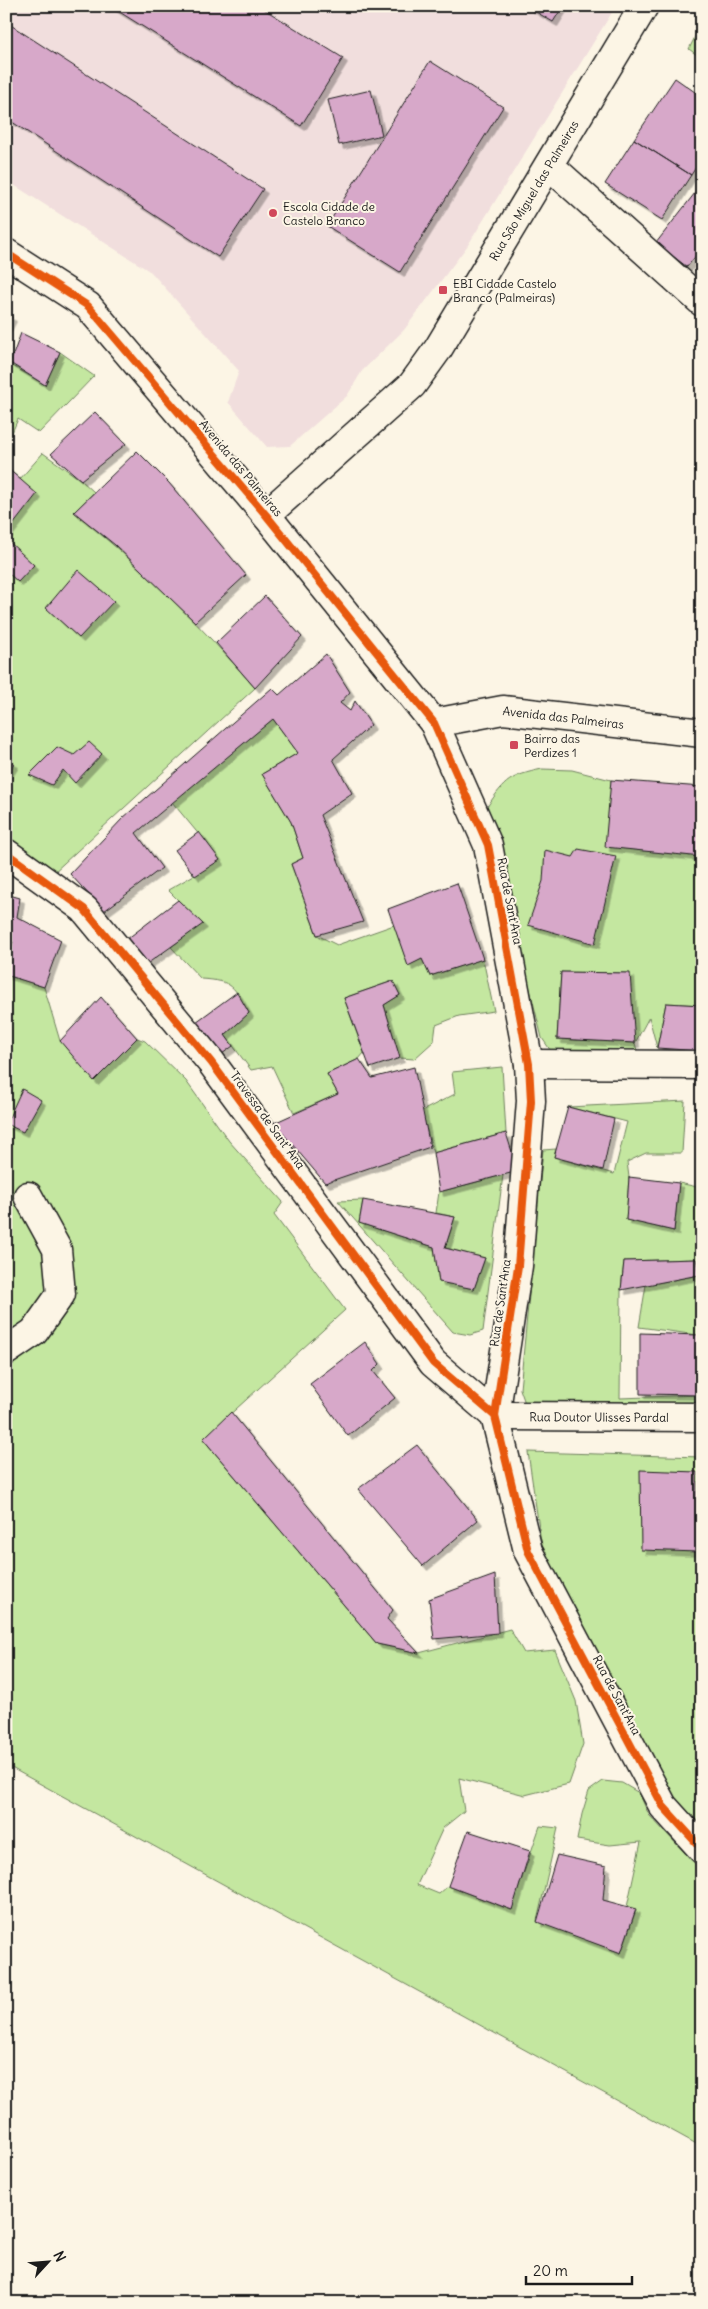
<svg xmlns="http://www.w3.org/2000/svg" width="708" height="2309" viewBox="0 0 708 2309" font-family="Delius,sans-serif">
	<defs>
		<filter id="shadow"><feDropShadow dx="4.5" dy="4.5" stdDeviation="0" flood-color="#0004"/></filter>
	</defs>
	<rect width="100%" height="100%" fill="#fcf5e5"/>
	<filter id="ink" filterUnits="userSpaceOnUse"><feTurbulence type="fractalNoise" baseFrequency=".02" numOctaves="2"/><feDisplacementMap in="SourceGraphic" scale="10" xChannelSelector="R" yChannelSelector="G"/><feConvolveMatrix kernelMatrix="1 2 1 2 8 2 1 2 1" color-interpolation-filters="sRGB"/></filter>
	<g filter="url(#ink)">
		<path fill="#f1dedd" d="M6,6H616L468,245L404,330L362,371L347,396L290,446L267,447L228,402L239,371L151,272L6,180Z"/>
		<path fill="#c4e7a0" stroke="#70825e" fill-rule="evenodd" d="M702,23V59L689,49Z
			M60,352L94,376L39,433L18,419L6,446V362L45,385Z
			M43,453L81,480L94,492L74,512C140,565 200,624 255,688L52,874L6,834V776L14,763L6,759V467L20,479Z
			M273,719L298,753L262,774L291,822L303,858L291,864L317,935L337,945L394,925L408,965L422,959L430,976L483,959L494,1011L459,1016L436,1025L434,1041L414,1059L400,1058L384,1005L400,995L393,981L344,998L364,1053L359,1059L327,1074L338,1094L294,1113L272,1066L251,1070L225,1035L249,1013C233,986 234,981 201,979L171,947L202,924L168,890L220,860L172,802Z
			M542,769L572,770L611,780L618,848L702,857V1005L666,1003L657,1048L649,1017L635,1043L638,1054L555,1057L542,1038L490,828L487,807C505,780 510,776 542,769ZM561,972L628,973L634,1043L557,1039Z
			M6,975L44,987L60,1041L137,1038L145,1041L186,1081L229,1141L283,1202L274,1215L345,1310L203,1439L377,1644L419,1653L510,1629L524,1653L555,1650L576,1701L583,1744L569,1784L525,1795L459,1778L464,1811L443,1828L417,1885L439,1894L448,1886L511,1910L540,1826L558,1828L537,1921L621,1953L636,1910L627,1907L641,1842L610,1845L577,1840L582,1814L589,1791L603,1781L622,1783L639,1793L649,1815L702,1871V2147L6,1765Z
			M502,1067L506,1133L433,1153L422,1111L455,1094L452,1072Z
			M685,1101L682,1153H646L627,1162L629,1177L626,1220L674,1231L679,1183L702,1188V1405L525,1403L520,1389L543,1150L556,1149L554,1157L614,1174L627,1122L568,1107ZM696,1259L699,1275L646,1285L639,1327L698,1335L700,1395L620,1398L621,1290L624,1261Z
			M503,1175L483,1331L470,1335L453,1332L338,1201L363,1200L359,1223L434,1247L439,1282L474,1289L485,1258L445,1248L455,1217L436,1213L439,1192Z
			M528,1452L702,1457V1836L660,1776L542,1549Z"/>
		<path fill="#d7a8c9" stroke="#1c1c1c" filter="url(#shadow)" d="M110,6H259L343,58L301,126Z
			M526,6H563L553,22Z
			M6,22L263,189L218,257L6,118Z
			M430,61L503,107L400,272L327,226Z
			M675,78L702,97V158L691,175L634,139Z
			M371,90L382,135L339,145L328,100Z
			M634,139L691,175L662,220L605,184Z
			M702,184V248L687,267L656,243Z
			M6,314L12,317L6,329Z
			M21,333L60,352L45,385L10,363Z
			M95,412L126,444L81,480L51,454Z
			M137,451L169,483L246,575L195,622L115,545L74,512Z
			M6,467L37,494L6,534Z
			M6,539L34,565L18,582L6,571Z
			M78,570L114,601L79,638L46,608Z
			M265,596L302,637L255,688L216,643Z
			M326,654L350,692L340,703L350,711L355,701L371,725L333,759L352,793L320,815L363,922L317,935L291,864L303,858L291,822L262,774L298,753L273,719L136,833L162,868L104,911L70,874L123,818L272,688L279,695Z
			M89,742L102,754L75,783L63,770L52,785L29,775L57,747L74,755Z
			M6,759L14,763L6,776Z
			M611,780L702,787V857L605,847Z
			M199,832L220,860L195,876L175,850Z
			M578,849L616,856L595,944L528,925L543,881L545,850L573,857Z
			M457,883L483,959L430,976L422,959L408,966L388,909Z
			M6,894L20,898L17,917L61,940L44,987L6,975V961L13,942L6,940Z
			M178,900L203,924L144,966L127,939Z
			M561,972L630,973L635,1043L557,1039Z
			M393,981L400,995L384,1005L400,1058L370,1068L344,998Z
			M237,992L249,1013L225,1035L233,1046L211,1062L185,1030Z
			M101,997L137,1038L94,1081L60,1041Z
			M666,1003L702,1005L701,1051L657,1048Z
			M359,1059L372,1078L414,1067L430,1147L325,1183L274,1123L338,1094L327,1074Z
			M22,1089L41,1100L23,1132L6,1124Z
			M568,1107L614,1119L603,1170L554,1157Z
			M506,1133L518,1171L439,1192L433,1153Z
			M629,1177L679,1183L674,1231L626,1220Z
			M363,1200L455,1217L445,1248L485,1258L474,1289L439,1282L434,1247L359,1223Z
			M696,1259L699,1275L621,1290L624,1261Z
			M640,1333L699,1335L700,1395L640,1394Z
			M365,1342L380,1364L373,1371L395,1398L348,1436L310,1384Z
			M231,1412L393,1610L387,1619L419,1653L377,1644L203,1439Z
			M417,1445L478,1520L423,1566L358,1489Z
			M640,1470L697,1472V1552L641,1550Z
			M495,1575L498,1633L434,1639L429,1599Z
			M468,1831L530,1851L512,1910L448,1886Z
			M557,1855L606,1866L603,1900L636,1909L621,1953L537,1922Z"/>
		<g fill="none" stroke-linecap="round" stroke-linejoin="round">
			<g stroke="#1c1c1c" stroke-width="31">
				<g id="minor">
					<path d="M549,165L702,302"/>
					<path d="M6,253L88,306L266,515L434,723L488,845L529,1064L531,1101L518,1266L495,1416L528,1551L663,1806L702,1849"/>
					<path id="s1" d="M266,515L412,385L438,349L644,6"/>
					<path id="s2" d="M434,723L503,710L702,733"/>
					<path d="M6,853L84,909L211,1062L433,1363L495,1416"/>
					<path d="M529,1064L702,1065"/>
					<path d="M6,1351L34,1332L61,1294L57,1249L28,1196"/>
					<path id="s3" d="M495,1416L702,1417"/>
				</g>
			</g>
			<use href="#minor" stroke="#fcf5e5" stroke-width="28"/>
			<g stroke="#fcf5e5" stroke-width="11">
				<path id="cycleway" d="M6,253L88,306L266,515L434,723L488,845L529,1064L531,1101L518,1266L495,1416L528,1551L663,1806L702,1849
					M6,853L84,909L211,1062L433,1363L495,1416"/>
			</g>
			<use href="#cycleway" stroke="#e8590c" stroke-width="8"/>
		</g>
	</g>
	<g fill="#d1495b" stroke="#fcf5e5" stroke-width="2">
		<circle cx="273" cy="213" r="5"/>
		<rect x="438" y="285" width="10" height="10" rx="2.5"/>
		<rect x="509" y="740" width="10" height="10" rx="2.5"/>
	</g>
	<g text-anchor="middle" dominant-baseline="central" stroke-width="4" stroke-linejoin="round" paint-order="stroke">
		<g font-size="12" fill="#1c1c1c" stroke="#fcf5e5">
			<text stroke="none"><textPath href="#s1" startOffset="425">Rua São Miguel das Palmeiras</textPath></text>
			<text transform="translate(241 468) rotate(50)">Avenida das Palmeiras</text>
			<text stroke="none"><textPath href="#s2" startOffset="131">Avenida das Palmeiras</textPath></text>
			<text transform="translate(510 901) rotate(79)">Rua de Sant'Ana</text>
			<text transform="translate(268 1120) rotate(54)">Travessa de Sant' Ana</text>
			<text transform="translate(500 1303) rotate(-82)">Rua de Sant'Ana</text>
			<text stroke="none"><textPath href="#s3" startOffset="104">Rua Doutor Ulisses Pardal</textPath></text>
			<text transform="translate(617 1695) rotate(62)">Rua de Sant'Ana</text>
		</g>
		<g font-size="12" fill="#1c1c1c" stroke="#fcf5e5" text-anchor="start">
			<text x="283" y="206">Escola Cidade de<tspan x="283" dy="14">Castelo Branco</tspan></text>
			<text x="453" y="283">EBI Cidade Castelo<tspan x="453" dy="14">Branco (Palmeiras)</tspan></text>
			<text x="524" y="738">Bairro das<tspan x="524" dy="14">Perdizes 1</tspan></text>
		</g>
	</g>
	<rect width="708" height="2309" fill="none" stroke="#fcf5e5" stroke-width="25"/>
	<rect x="12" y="12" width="683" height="2284" fill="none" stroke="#1c1c1c" stroke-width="2" filter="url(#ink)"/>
	<g transform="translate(48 2262) rotate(64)" stroke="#fcf5e5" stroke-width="4" paint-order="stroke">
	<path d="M0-4L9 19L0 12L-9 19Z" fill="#1c1c1c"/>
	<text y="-8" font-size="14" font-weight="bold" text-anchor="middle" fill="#1c1c1c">N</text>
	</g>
	<path d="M526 2276v8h106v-8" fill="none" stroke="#1c1c1c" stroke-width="2.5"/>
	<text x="533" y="2276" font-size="15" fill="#1c1c1c" stroke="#fcf5e5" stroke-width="4" paint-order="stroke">20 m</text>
</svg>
